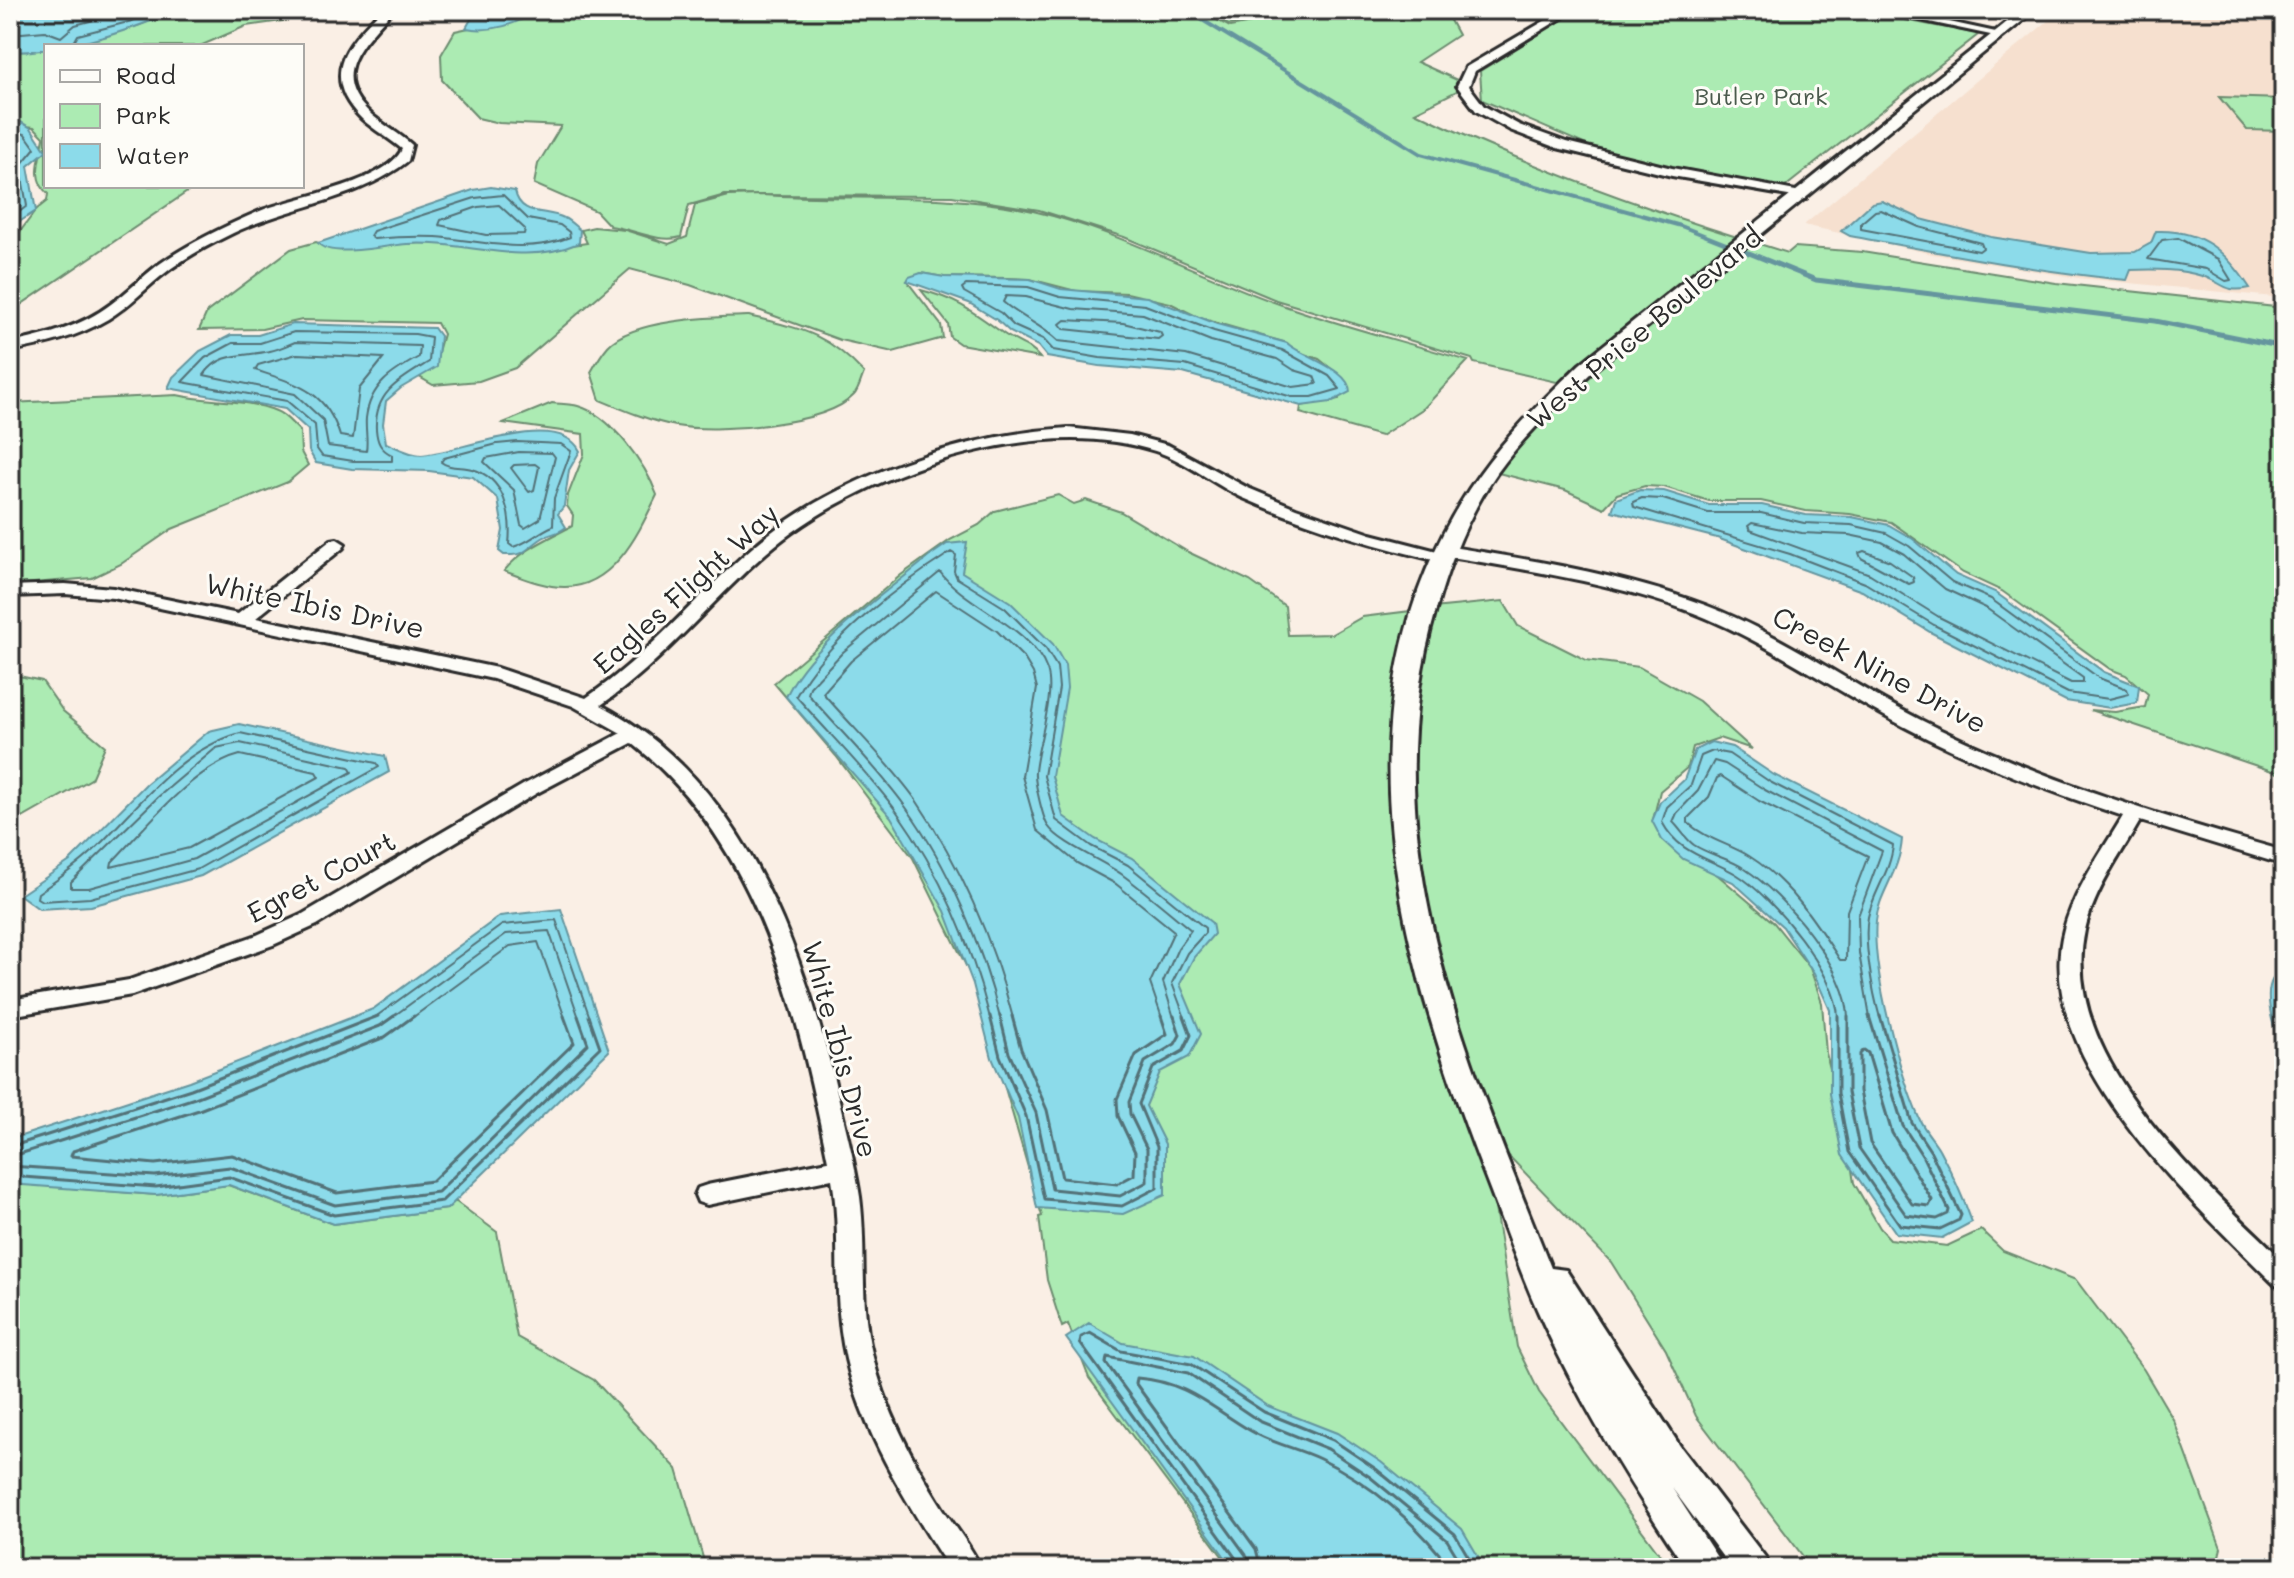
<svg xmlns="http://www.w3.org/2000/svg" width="2294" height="1578" viewBox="0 0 2294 1578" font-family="Mali,sans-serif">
	<rect width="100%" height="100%" fill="#faefe5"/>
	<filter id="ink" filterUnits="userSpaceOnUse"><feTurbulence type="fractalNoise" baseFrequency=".0125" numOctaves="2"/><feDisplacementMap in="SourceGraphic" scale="16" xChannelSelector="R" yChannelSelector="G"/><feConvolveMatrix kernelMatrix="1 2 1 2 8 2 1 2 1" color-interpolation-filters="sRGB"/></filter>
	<g filter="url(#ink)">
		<path fill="#f6e0cf" d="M2061,10H2284V298L2078,278L1932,254L1804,225Z"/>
		<path fill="#acebb3" stroke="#6c8b6f" stroke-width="2" d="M178,10H302L289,20L246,26L200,46H54L137,26Z
			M539,10H1198L1230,27L1324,10H1418L1446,13L1458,35L1417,62L1457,80V91L1415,112C1520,163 1629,203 1740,238L1561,383L1474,363L1472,359L1276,300L1124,237L1039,210L952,196L725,195L689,205L681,237C660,244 633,229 610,226L596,211L534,184L538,164L561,126L499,123L478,118L442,80L441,55L455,31L530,15Z
			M1203,10H1314L1229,25Z
			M1578,10H1851L1979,34L1785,187L1614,157L1482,100L1480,71Z
			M46,48V186H196L10,312V245L37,209L47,201L48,194C30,178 41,157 44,137L34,127L10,124V51Z
			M2219,97L2284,99V131L2247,130Z
			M762,195C852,201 944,191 1033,211C1116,230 1192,272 1271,301C1335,325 1403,341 1468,361L1424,408L1381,436L1300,413L1301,406L1339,399V375L1319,359L1295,351L1287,343L1200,318L1170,303L1127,293L1076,291L1030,279L1008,278L944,277L921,273L907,281L941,325L943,338L893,352L840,340L690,285L630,269L515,368L479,381L433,385L416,375L436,359L443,334L437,323L302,320L262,329L199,330L207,312L291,249L316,242L331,247L426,243L559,247L587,243L581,230L594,227L625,230L669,244L687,237L695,205L729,196Z
			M1753,242L1788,253L1795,247L1862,252L2056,283L2284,308V775L2090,710L2115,712L2145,707L2148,694L2126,675L2110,669L2002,591L1963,573L1891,522L1850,514L1806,511L1761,501H1709L1664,487L1645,486L1617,494L1604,508L1565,490L1498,473C1567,381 1665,313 1753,242Z
			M921,290C959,300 973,312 1004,334C1017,343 1030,345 1040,358L960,344L950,337L948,324Z
			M749,316C801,329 826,332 864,373C861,379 859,390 854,395C825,426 715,433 676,426C650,421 624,410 600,400L591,372C596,363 602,353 608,346C632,319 715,317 749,316Z
			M177,395C209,403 245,398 276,411C285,414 293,425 300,431L301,452L308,465L288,482L172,529L121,564L92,578L10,585V403Z
			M552,403C560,404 570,404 578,406C611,415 646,465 657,495C639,532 614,588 564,587C544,587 523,578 504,571C521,550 548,539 572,526L573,515L567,506L568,495L584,454L583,434L503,423Z
			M1058,495L1074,504L1086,500L1121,512L1188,552L1250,581L1285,606L1288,635L1332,634L1362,617L1411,611L1393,684L1388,762L1389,802L1403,918L1421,996L1452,1093L1493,1195L1517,1347L1539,1392L1670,1568H1231L1089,1378L1068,1324L1062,1327L1047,1280L1039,1217L1042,1216L975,984L913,858L836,756L774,683L901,575L950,540L979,525L995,511Z
			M1503,601L1518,626L1586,660L1639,667L1699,701L1752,749L1719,738L1693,747L1688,767L1660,791L1653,820L1774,923L1810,968L1822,1003L1826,1053L1846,1131L1854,1183L1880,1228L1890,1239L1947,1246L1981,1230L2003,1251L2076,1280L2144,1370L2174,1421L2221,1548L2216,1568H1812L1696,1416L1666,1350L1611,1262L1505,1152L1479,1092L1447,995L1428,918L1413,803L1412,723L1433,608Z
			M10,674L42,681L63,711L105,746L91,779L10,825Z
			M10,1183L156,1195L228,1185L333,1224L447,1209L455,1201L497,1232L517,1337L594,1380L677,1469L706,1568H10Z"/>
		<path fill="#8cdbea" stroke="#65959e" stroke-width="2" d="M10,10H178C127,32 64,52 10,52Z
			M476,10H539C518,24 491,33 466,28Z
			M21,122L31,128L46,151L28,166L36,211L10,228V124Z
			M491,187L515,191C520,217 546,209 564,218C569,220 575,226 580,230L579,243C520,268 466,240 407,244C387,245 330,259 318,243L473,190Z
			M1882,201L1921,219L1991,237L2091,253L2135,252L2151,243L2156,231C2203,229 2226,252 2250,288C2224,294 2223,282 2202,276C2178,269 2155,269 2131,270L2127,280C2034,271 1942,253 1850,236L1841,231L1872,203Z
			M921,273L944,277L1030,279L1061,289L1147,297L1217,324L1287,343C1302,357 1350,369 1350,392L1331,402L1301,406L1183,373L1099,366L1047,357L1038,346L1010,332L997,320L969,303L907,281L909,277Z
			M293,324L434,328L440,336L437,367L401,388L386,401L383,424L386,443C396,447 410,455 421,455C457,453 559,408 580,451L569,470L564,506L558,514L566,527C558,535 549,533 541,539C525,550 526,556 504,555L499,551L503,530L498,499L473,477L429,471L352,469L316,463L309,451L308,430L285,409L168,388L173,377L200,351L231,335H258Z
			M1640,490L1664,491L1709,505H1762L1806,515L1852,517L1889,525L1913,539L1956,575L1995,592L2104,672L2139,686L2137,703L2110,708L2066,701L1930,632L1862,591L1717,538L1612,511L1616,499Z
			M967,542L962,572L1010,602L1053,644L1065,665L1067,688L1052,776L1063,816L1095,839L1132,858L1212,923L1214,934L1194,957L1180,984L1201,1034L1189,1057L1160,1072L1146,1106L1165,1144V1195L1123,1214L1037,1208L1018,1118L992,1058L973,984L945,911L891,817L786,697C807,646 887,592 931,555L947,544Z
			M239,724L385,756L389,772L201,876L91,906L39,909L20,895L70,861L146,784L209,731Z
			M1711,742L1732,747L1774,775L1902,839C1900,872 1878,894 1876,921C1871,968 1900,1074 1919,1118C1924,1130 1933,1139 1939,1149C1952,1173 1963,1197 1972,1222L1942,1238L1896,1233L1842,1155L1830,1094V1010L1814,974L1783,927L1733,882L1683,859L1662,840L1652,821L1660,802L1684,780L1695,750Z
			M561,909L609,1051L447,1209L333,1224L229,1185L156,1195L10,1184L12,1139L189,1081L373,1009L500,916Z
			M2284,971V1053C2275,1034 2255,979 2284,971Z
			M1089,1323L1123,1343L1194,1356L1268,1406L1337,1433L1381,1462L1462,1529L1485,1568H1233L1066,1338Z"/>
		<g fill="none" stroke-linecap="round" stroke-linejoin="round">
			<path stroke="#527177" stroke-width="2" d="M10,34L45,31L61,37L75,25L132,10
				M72,46L78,35L132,21L158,10
				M10,131L25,134L35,148L20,166L27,206L10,219
				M503,195L528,219L560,225L569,232L570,237C525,255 482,241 436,237C415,236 395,237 374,239L370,236L373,231L475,198Z
				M499,205L525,229L524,234L486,235L439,225L441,220L478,207Z
				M1881,210L1919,227L1981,243L1983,248L1979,251L1861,229V223L1875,211Z
				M2178,238L2218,259L2231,280L2226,281L2206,269L2148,259L2162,240Z
				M966,285L1028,287L1060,297L1145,305L1214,331L1282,350L1329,376L1340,389L1312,397H1292L1185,365L1100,358L1053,350L1043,339L1014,326L1001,313L964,292L962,288Z
				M1006,296L1026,297L1073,309L1143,314L1211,341L1277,359L1294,370L1314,376L1317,384L1293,387L1186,355L1058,341C1042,325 1020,317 1003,302Z
				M1065,320L1123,323L1160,332L1162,336L1158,339L1064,329L1060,324Z
				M294,332L415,334L431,337L429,362C401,379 374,392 376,429C377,442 380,449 392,455V461H353L322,456L317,449L315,425L287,401L182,382L205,358L233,343H260Z
				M295,342L420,346L419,357C392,372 370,385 366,418C365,429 368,440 366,451L328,446L323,420L295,394L204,375C220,351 245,357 270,351C279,349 287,345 295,342Z
				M297,354L384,358L359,389L353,438L340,436C326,390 297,384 255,370L258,365Z
				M518,442L561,444L571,451L554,498L553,526C538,532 529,543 513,547L509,544C512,515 505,478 472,469C461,466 450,469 441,462L444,458L497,444Z
				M519,452L552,453L555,457L540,519L525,528L521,525L514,490L484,462L486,458Z
				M535,464L539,467L534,490L529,492L511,468L514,465Z
				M1642,498L1663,499L1708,513H1761L1804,523L1851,525L1886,533L1909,546L1952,582L1991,599L2099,678L2127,689L2129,694L2109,699L2068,693L1934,625L1865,583L1790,554L1634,507L1633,502Z
				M1752,523L1802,533L1849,535L1882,542L1904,554L1945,589L1986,608L2083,678V683H2071L1939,617L1870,574L1750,530L1748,526Z
				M1864,551L1890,561L1913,577L1914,582L1909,584L1861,558L1859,553Z
				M240,733L376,763L379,767L198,869L90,898L42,901L37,898L38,893C57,880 75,868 92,852C139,807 175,752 240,733Z
				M240,743L349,767L352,772L194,859L89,888H71V882L158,797L216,748Z
				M240,755L316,772L319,777L189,848L111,867L112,862C146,827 193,767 240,755Z
				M1721,776L1759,801L1868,856L1847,911L1846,960H1840C1815,921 1789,881 1749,856C1729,844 1706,839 1688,823V818L1709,797L1717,778Z
				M374,1018L502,925L556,920L590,1018
				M391,1018L506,934L549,931L579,1018
				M412,1018L510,946L538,942L565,1018
				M990,1018C972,947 940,872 897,812C867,771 829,734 796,696C826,640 898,586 951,552L956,555L954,571L957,578L1005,608L1046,649L1057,667L1059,688L1044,776L1056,820L1091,846L1128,865L1205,928V933L1187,953L1172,983L1185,1018
				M1000,1018C983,947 948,865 905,806C876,766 840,731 808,694L810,687L843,652L940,572C965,606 1032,627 1047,670C1056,696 1037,744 1035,772C1034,781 1043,819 1048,826C1060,844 1106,862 1124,876C1147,893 1169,912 1191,930L1178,948L1163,982L1174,1018
				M1013,1018C993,940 961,866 916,800C889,762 853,728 823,693L851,661L936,591L997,631L1024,658L1033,673L1037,688L1022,776L1037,830L1077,863L1116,884L1174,931L1150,983L1162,1018
				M1838,1018C1838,975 1772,896 1736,874C1707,857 1679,854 1662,822L1667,807L1691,785L1701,756L1713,751L1729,754L1770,782L1893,845C1891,871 1873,892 1868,917C1863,942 1873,993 1880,1018
				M1848,1018C1848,970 1783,894 1745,869C1729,858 1709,855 1694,845C1686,839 1680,829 1673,822L1677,813L1698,791L1714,761L1725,764L1765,790L1882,851L1858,916L1859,953L1870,1018"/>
			<path stroke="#527177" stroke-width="3" d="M414,1016L385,1037L199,1110L73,1151L71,1156L155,1164L232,1155L337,1193L432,1181L574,1043L564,1016
				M990,1016L1000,1056L1026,1116L1044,1199L1122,1206L1157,1188V1147L1139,1104L1153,1068L1183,1051L1191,1035L1184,1016
				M1000,1016L1009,1053L1036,1113L1052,1189L1120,1196L1147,1182V1149L1130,1114L1129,1102L1145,1062L1175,1044L1180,1035L1174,1016
				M1012,1016L1021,1049L1047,1110L1062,1178L1117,1184L1134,1175L1135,1152L1118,1116L1117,1099L1136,1055L1167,1034L1161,1016
				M1838,1016V1093L1849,1152L1900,1225L1940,1229L1959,1220L1961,1215L1931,1152L1912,1123L1880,1016
				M1848,1016V1092L1859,1148L1906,1215L1937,1219L1948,1214L1949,1210L1923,1157L1903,1126L1869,1016
				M1864,1050L1868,1053L1892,1133L1932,1200L1929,1206L1912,1204L1870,1143L1860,1091V1054Z
				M10,1147L191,1089L378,1016
				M10,1157L195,1098L380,1026L394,1016
				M10,1166L155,1176L230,1167L335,1205L438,1192L588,1044L578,1016
				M10,1176L156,1187L229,1177L334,1215L442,1201L600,1047L589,1016
				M1239,1568L1237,1560L1080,1343L1081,1337L1090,1333L1121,1351L1191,1364L1264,1412L1333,1440L1376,1469L1455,1534L1475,1568
				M1249,1568L1246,1555L1106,1363L1107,1357L1188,1373L1259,1421L1328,1449L1370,1477L1447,1540L1464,1568
				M1261,1568L1256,1549L1136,1384L1137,1378C1188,1382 1210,1407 1251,1431C1273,1444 1297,1448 1320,1459C1369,1482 1418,1524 1450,1568"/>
			<path stroke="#65959e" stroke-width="4" d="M1186,10L1421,154L1681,226L1754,255"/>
			<path stroke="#65959e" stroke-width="5" d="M1749,253L1816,280L2155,321L2284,347"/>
			<g stroke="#2b2b2b" stroke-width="6">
				<path id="minor" d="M382,10H393C364,43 326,74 372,115C385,126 400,134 412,145L408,161C359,200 289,206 233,233C208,245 182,259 160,277C143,291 128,307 108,319C78,337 44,345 10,351V343C46,336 82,326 111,304C128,292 142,277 158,265C189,243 225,226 260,211C294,197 387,183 402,149C389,138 374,130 362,119C319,77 346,43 382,10Z
					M1563,10H1575L1475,71L1469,86L1484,106L1519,125L1566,142L1672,168L1801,192L1806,193V199L1672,176L1557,148L1510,130L1476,111L1457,86L1466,67Z
					M1873,10H1894L2005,34L2000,37Z
					M1068,428L1130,435L1168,445L1248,488L1296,508L1371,534L1437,551L1445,546C1533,560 1622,574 1705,605C1789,637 1860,692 1941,730C2051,783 2167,818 2284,851V865L2140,821C2120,856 2094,891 2085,930C2057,1058 2203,1181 2284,1261V1288L2275,1285C2194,1203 2030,1057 2064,929C2075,888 2102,852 2123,816C2048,791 1973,763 1903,726C1832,689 1768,642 1694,613C1616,583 1532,571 1451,557L1442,562C1373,546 1306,526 1241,497C1212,483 1186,461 1155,451C1036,412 858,473 766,553C709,603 663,662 601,705C740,779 798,935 834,1079C843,1118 854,1157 860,1197C867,1249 859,1302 872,1353C885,1409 912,1459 942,1507C955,1527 971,1546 981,1568H949C903,1497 852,1417 841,1331C834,1281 841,1230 832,1179L707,1205L698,1202L695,1195L698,1188L707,1185L828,1161C797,1008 760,845 632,743L537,793L317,925L273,945L132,995L10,1016V1000L129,980L257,935L301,915L523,785L621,733L573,706L493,679L113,598L65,594L10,596V586L65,584L113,588L238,614L331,540L337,539L345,544L343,548L256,618L497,668L586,698C649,655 696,596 753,547C835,476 961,435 1068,428Z"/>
			</g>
			<g stroke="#2b2b2b" stroke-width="6">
				<path id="tertiary" d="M2022,10H2036L1592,372C1559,404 1524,435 1497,473C1469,513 1449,563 1436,610C1369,840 1467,1057 1551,1268L1566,1270L1680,1446L1765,1557L1770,1568H1731L1672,1488L1724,1568H1686C1634,1491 1584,1411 1545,1327C1520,1274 1502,1219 1481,1166C1410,979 1345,765 1426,571C1464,480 1510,431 1580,364Z"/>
			</g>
			<use href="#minor" fill="#fdfcf7" fill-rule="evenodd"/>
			<use href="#tertiary" fill="#fdfcf7" fill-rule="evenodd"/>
		</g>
	</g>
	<g text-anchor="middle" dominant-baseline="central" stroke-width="6" stroke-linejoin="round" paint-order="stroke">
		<g font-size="24" fill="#4b5b4d" stroke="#fdfcf7">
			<text x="1761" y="95">Butler Park</text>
		</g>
		<g font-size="28" fill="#2b2b2b" stroke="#fdfcf7">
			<text transform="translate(1644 327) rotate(-40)">West Price Boulevard</text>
			<text transform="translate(685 588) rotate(-42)">Eagles Flight Way</text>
			<text transform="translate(315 605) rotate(12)">White Ibis Drive</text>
			<text transform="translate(1880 669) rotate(28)">Creek Nine Drive</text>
			<text transform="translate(321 876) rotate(-28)">Egret Court</text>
			<text transform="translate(841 1049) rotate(75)">White Ibis Drive</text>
		</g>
	</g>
	<rect width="2294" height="1578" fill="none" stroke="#fdfcf7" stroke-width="40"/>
	<rect x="20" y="20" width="2254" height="1538" fill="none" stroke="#2b2b2b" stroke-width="3" filter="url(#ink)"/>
	<rect x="44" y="44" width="260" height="144" fill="#fdfcf7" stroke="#a9a8a5" stroke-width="2"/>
	<rect x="60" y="70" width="40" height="12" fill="#fdfcf7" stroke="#a9a8a5" stroke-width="2"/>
	<text x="116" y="84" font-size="24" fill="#2b2b2b">Road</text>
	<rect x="60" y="104" width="40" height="24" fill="#acebb3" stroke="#a9a8a5" stroke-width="2"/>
	<text x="116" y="124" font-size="24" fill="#2b2b2b">Park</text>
	<rect x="60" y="144" width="40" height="24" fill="#8cdbea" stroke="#a9a8a5" stroke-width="2"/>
	<text x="116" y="164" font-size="24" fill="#2b2b2b">Water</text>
</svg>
